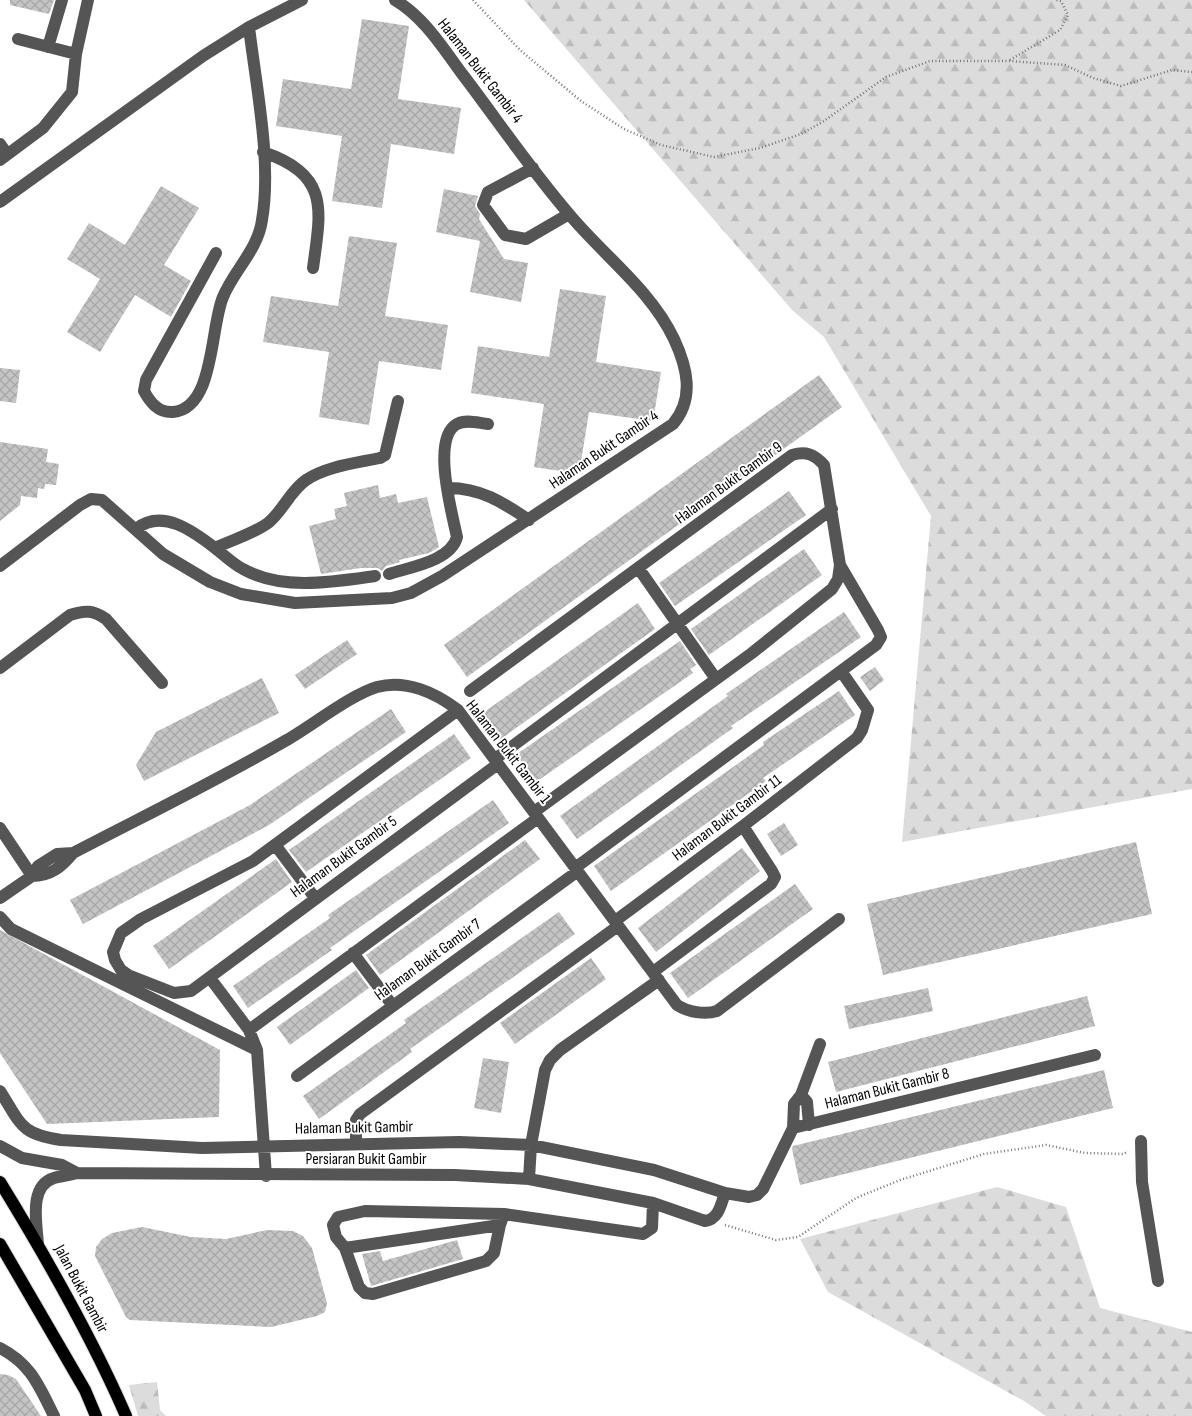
<svg xmlns="http://www.w3.org/2000/svg" width="1192" height="1416" viewBox="0 0 1192 1416" font-family="'Sofia Sans Condensed',sans-serif">
	<defs>
		<pattern id="forest-firs" width="22" height="20" patternUnits="userSpaceOnUse" patternTransform="scale(1.25)"><rect width="22" height="20" fill="#dcdcdc"/><path d="M5 1l3.5 6h-7zM16 11l3.5 6h-7z" fill="#bbb"/></pattern>
		<pattern id="building-cross-hatch" width="8" height="8" patternUnits="userSpaceOnUse" patternTransform="scale(1.25)"><rect width="8" height="8" fill="#c4c4c4"/><path d="M0 0l8 8M0 8l8-8" fill="none" stroke="#a7a7a7"/></pattern>
	</defs>
	<rect width="100%" height="100%" fill="#fff"/>
	<path fill="url(#forest-firs)" d="M524,0H1192V789L902,842L931,516L824,337L792,310Z
		M997,1187L1066,1207L1100,1308L1192,1332V1416H1046L1024,1401L828,1292L800,1239Z
		M157,1382L160,1410L166,1416H138L129,1385Z"/>
	<path fill="url(#building-cross-hatch)" d="M10,0H54L49,14L10,5Z
		M362,19L409,26L398,99L461,108L454,154L391,144L382,208L332,201L342,136L276,126L283,79L351,89Z
		M161,186L199,208L164,265L191,281L171,317L135,295L100,352L67,332L100,279L67,259L89,223L125,245Z
		M444,189L478,196L475,206L480,214L479,219L504,259L528,263L521,302L470,292L480,241L436,232Z
		M349,236L397,243L385,316L448,325L441,370L379,361L369,425L319,417L329,352L263,342L271,296L338,306Z
		M560,289L606,296L596,362L661,372L653,421L589,412L579,474L534,467L544,404L471,393L478,346L549,357Z
		M0,368L20,370L16,403L0,401Z
		M819,375L842,407L467,677L444,645Z
		M0,442L48,449L46,462L59,464L56,485L45,484L44,489L38,488L37,498L21,496L20,505L0,521Z
		M378,485L380,498L396,494L398,503L427,497L439,547L429,553L399,560L400,562L386,566L382,571L378,568H361L321,574L309,526L336,519L334,509L347,506L344,493Z
		M789,491L806,515L675,606L659,583Z
		M804,549L822,575L709,655L691,629Z
		M638,603L655,629L498,741L480,715Z
		M844,612L861,637L731,726L733,728L577,839L560,816L728,696L726,694Z
		M347,640L357,654L305,689L295,675Z
		M680,641L696,665L690,669L693,673L533,784L514,756Z
		M875,667L884,680L870,691L860,677Z
		M262,678L279,713L144,781L136,765L156,732Z
		M839,691L855,715L763,778L766,781L611,891L594,866L764,745L763,742Z
		M391,709L406,732L269,825L83,924L70,900L250,805Z
		M454,734L471,758L306,872L289,850Z
		M493,800L509,823L330,948L332,950L248,1008L233,986L330,918L328,915Z
		M784,823L798,845L781,856L767,834Z
		M525,840L540,859L380,975L366,955Z
		M1136,842L1152,914L883,975L867,904Z
		M742,848L760,871L656,952L638,928Z
		M276,859L292,882L169,969L153,946Z
		M795,884L813,909L688,998L670,973Z
		M559,912L575,934L410,1049L412,1052L319,1119L303,1096L406,1023L404,1020Z
		M0,930L220,1050L219,1117L47,1124L0,1053Z
		M591,958L606,979L515,1044L500,1023Z
		M356,970L369,988L290,1045L277,1027Z
		M928,988L933,1011L849,1029L844,1006Z
		M1087,996L1095,1026L836,1092L828,1062Z
		M483,1058L509,1062L501,1113L474,1108Z
		M1104,1070L1113,1108L800,1185L792,1149L793,1146Z
		M142,1227L191,1237L226,1239L267,1230L293,1231L303,1236L312,1248L327,1303L325,1312L317,1316L271,1327L130,1320L126,1317L95,1256L96,1247L102,1239L112,1233Z
		M457,1240L463,1259L371,1286L362,1254L380,1251L383,1261Z
		M0,1374L8,1375L16,1379L41,1416H0Z"/>
	<g fill="none" stroke-linecap="round" stroke-linejoin="round">
		<g stroke="#dbdbdb" stroke-width="14">
			<path id="major" d="M0,1182C46,1257 91,1335 126,1416
				M0,1244L85,1390L96,1416"/>
		</g>
		<path stroke="#777" stroke-width="2.5" stroke-dasharray="1 2.5" stroke-linecap="butt" d="M473,0L520,50L581,101L624,129L661,145L714,157L760,148L801,134L824,121L886,77L930,61H1009L1065,65L1093,78L1121,86L1172,70L1192,72
			M1010,60L1060,30L1068,15L1061,1L1056,0
			M725,1225L776,1240L798,1237L856,1198L900,1180L984,1154L1046,1145L1085,1153L1124,1154L1128,1151"/>
		<path stroke="#555" stroke-width="12" d="M18,39L76,54
			M48,47L62,0
			M0,144L7,154
			M263,152C330,175 321,209 313,268
			M0,160L43,128L72,92L76,54L88,0
			M533,168L488,192L483,205L505,235L526,239L569,214
			M0,202L203,56L249,27L302,0
			M216,253L146,380L144,391C150,402 158,413 173,412C215,408 210,327 223,297C234,270 258,250 262,220C272,162 256,86 249,27
			M448,488C481,488 502,502 529,520
			M136,529C162,508 193,531 215,548C232,540 253,534 268,523C283,511 290,491 306,480C327,466 357,463 380,458L385,455L398,401
			M215,548C224,555 233,564 243,569C282,591 333,582 375,576
			M0,566L80,505L91,499L102,500L163,554L210,582L241,594L295,603L392,598L411,593L442,576L673,424C695,398 687,367 674,339C651,290 603,255 569,214C531,170 498,121 463,75C443,48 424,17 395,0
			M639,569L716,679
			M389,574C410,567 451,561 457,537C452,513 431,438 457,424C466,419 478,423 488,424
			M0,668L70,615C85,610 93,610 106,619L162,683
			M470,691L792,455C806,451 814,454 824,465L840,565L838,579L832,589L752,653L534,812
			M458,710L253,861L141,919L121,933L113,952L115,960L121,970L128,975L174,993L191,991L498,764
			M495,759L832,509
			M0,828L32,876
			M276,846L315,898
			M575,868L876,645L881,637L878,630L840,565
			M32,876C51,876 61,867 73,853C144,816 216,781 285,741C310,727 352,694 377,687C406,679 436,693 458,710L677,1005C688,1012 705,1015 717,1011L839,919
			M0,898L32,876L38,866L57,854L73,853
			M0,917L11,929L257,1050
			M615,921L743,826L857,738L862,730L868,710L841,671
			M353,953L393,1006
			M653,972L771,884L775,877L772,871L743,826
			M210,978L249,1030L257,1050L266,1176
			M249,1030L538,818
			M297,1076L578,871
			M0,1091C21,1124 20,1134 61,1140L202,1148L459,1142L531,1145L654,1170L725,1193L749,1197L757,1195L763,1189L793,1128L794,1104L801,1095L820,1044
			M801,1095L807,1102L809,1125
			M793,1128L1095,1055
			M1141,1141L1142,1182L1158,1281
			M356,1144V1120L360,1114L618,926
			M0,1146L22,1158L62,1165L77,1173
			M529,1179L531,1145L545,1070L550,1060L560,1050L659,980
			M504,1214L500,1225L345,1248L336,1237L333,1225L338,1217L365,1211L504,1214L643,1234L652,1228L653,1203
			M38,1245C37,1224 28,1186 54,1178C61,1176 70,1175 77,1173L455,1175L529,1179L653,1203L705,1221C719,1219 721,1204 725,1193
			M345,1248L359,1287L365,1293L373,1294L486,1261L494,1253L500,1225
			M0,1348C31,1364 39,1386 54,1416"/>
		<use href="#major" stroke="#000" stroke-width="12"/>
	</g>
	<g text-anchor="middle" dominant-baseline="central" stroke-width="4" stroke-linejoin="round" paint-order="stroke">
		<g font-size="16" fill="#000" stroke="#fff">
			<text transform="translate(480 71) rotate(52)">Halaman Bukit Gambir 4</text>
			<text transform="translate(604 450) rotate(-34)">Halaman Bukit Gambir 4</text>
			<text transform="translate(729 483) rotate(-36)">Halaman Bukit Gambir 9</text>
			<text transform="translate(508 752) rotate(52)">Halaman Bukit Gambir 1</text>
			<text transform="translate(727 818) rotate(-37)">Halaman Bukit Gambir 11</text>
			<text transform="translate(344 857) rotate(-36)">Halaman Bukit Gambir 5</text>
			<text transform="translate(428 960) rotate(-36)">Halaman Bukit Gambir 7</text>
			<text transform="translate(887 1089) rotate(-14)">Halaman Bukit Gambir 8</text>
			<text transform="translate(354 1128) rotate(-1)">Halaman Bukit Gambir</text>
			<text x="366" y="1159">Persiaran Bukit Gambir</text>
			<text transform="translate(81 1289) rotate(62)">Jalan Bukit Gambir</text>
		</g>
	</g>
</svg>
